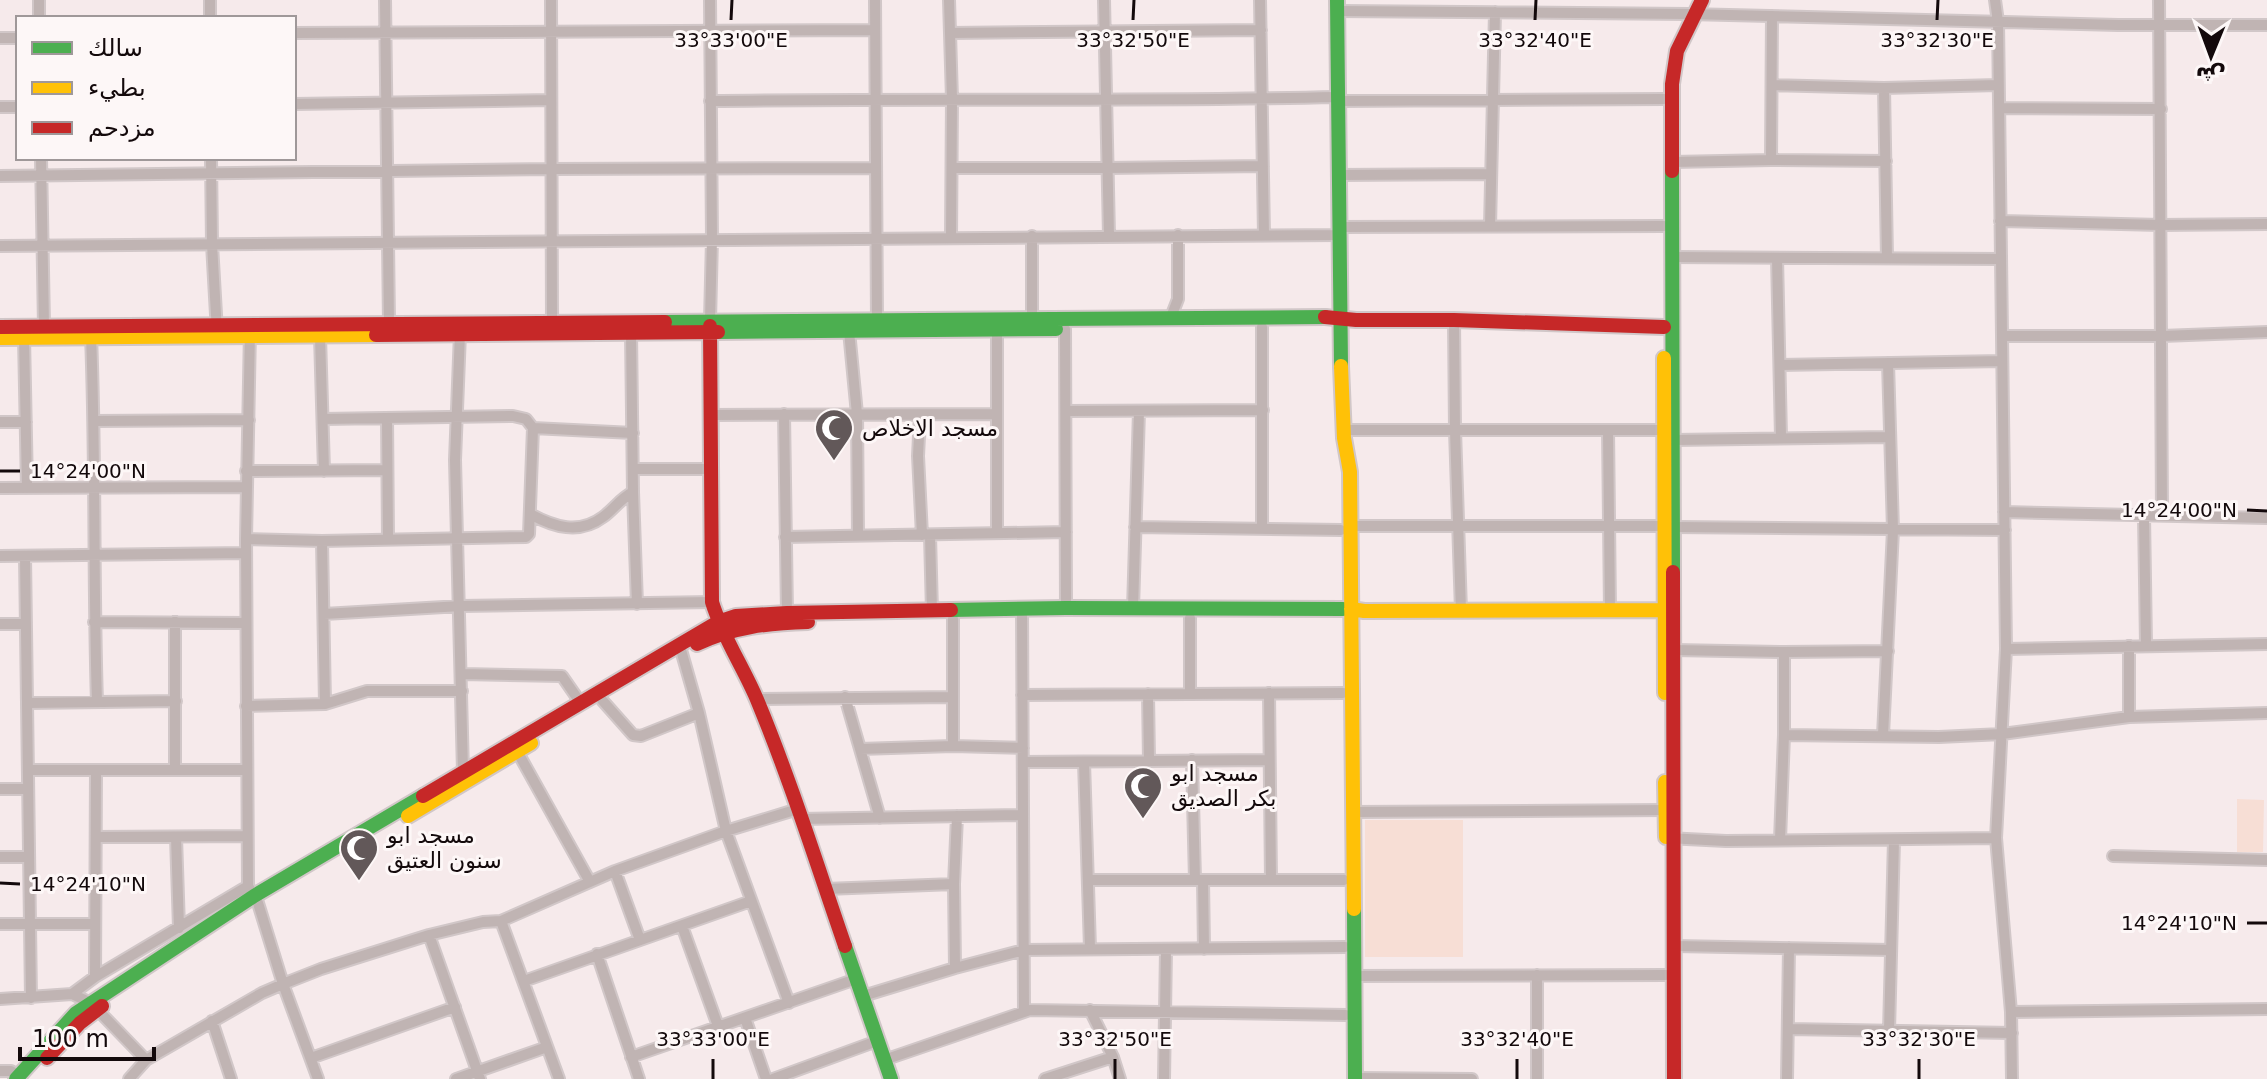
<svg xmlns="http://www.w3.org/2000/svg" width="2267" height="1079" viewBox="0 0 2267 1079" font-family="'DejaVu Sans','Noto Naskh Arabic',sans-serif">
	<rect width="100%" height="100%" fill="#f6eaeb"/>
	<path fill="#f7ded5" d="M2237,799L2264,800L2263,852H2237Z
		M1365,820H1463V957H1365Z"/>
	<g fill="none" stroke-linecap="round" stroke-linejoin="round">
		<g stroke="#d1c7c8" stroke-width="14">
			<path id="street" d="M39,0V18
				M210,0V18
				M385,0L389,323
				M551,0L552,322
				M710,0L712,239L710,321
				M875,0L877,321
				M949,0L952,99L951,238
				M1104,0L1109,236
				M1260,0L1264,235
				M1995,0L1998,22L2006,649L1996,838L2011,1012L2012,1079
				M2159,0L2162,515
				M1337,11L1688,14L2118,25H2267
				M294,33L875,30
				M950,33L1261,30
				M0,38H18
				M1772,85L1884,88L1998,85
				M1884,88L1887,258
				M710,101C919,98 1128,102 1337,97
				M1338,101L1664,99
				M294,104L551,100
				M0,107H18
				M1999,108L2161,109
				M41,158L44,326
				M211,158L212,244L217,332
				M1771,160L1772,16
				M1673,162L1771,160L1886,161
				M952,168H1107L1263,166
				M1338,175L1491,174
				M0,176L551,169L876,168
				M2000,221L2160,225L2267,224
				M1490,226L1495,12
				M1339,227L1664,226
				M0,246L1339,235
				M1673,257L2001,259
				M1777,258L1781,437
				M1171,317L1178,299V235
				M1032,319V236
				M1454,320L1455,430L1461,611
				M1065,329L1066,608
				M250,330L246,539L248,886L258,903L283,984L318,1079
				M997,330V533
				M849,331L857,414L858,536
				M460,333L455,460L463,772
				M631,333L633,492L637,604
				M91,336C96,458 93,580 97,702
				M320,336L324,471
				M2002,336H2162L2267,332
				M24,337L27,488
				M1780,365L2002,361
				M1066,411L1263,410
				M784,414L787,613
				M710,415L997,414
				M920,416L918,456L922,535
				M387,418L388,539
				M323,419L513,416L526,419L533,428L633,433
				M94,421L249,420
				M0,422H26
				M1344,430H1664
				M1608,430L1610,610
				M1674,440L1889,437
				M633,469H710
				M246,471L387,470
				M0,488L247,487
				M2004,512L2267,518
				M530,514C554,527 579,535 603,517C614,509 620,499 633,492
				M2144,515L2146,645
				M1350,526H1664
				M1135,527L1341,530
				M1674,527L2005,530
				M1262,528V327
				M930,535L932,612
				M785,537L1066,532
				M246,539L322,541L526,537L529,534L533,428
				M322,541L325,704
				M0,556L246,553
				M25,556L31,998
				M1133,609L1139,411
				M1022,610L1024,1011
				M324,614L461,606L712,602
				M1190,618V693
				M94,622L246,623
				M0,624H25
				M679,643L699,713L726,831L789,1003
				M2129,646V717
				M2006,649L2267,644
				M1674,650L1784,652L1888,651
				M462,674L562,676L580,702
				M1269,693L1271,880
				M1148,694L1149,761
				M1022,695L1343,693
				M845,697L880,818
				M757,699L953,697
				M602,700L633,735L641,736L699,713
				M28,703L176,701
				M246,706L325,704L367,691H462
				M1784,735L1939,737L2002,734L2129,717L2267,713
				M1883,735L1893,530L1888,363
				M953,746V619
				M860,749L953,746L1023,748
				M517,751L590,882
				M1192,760L1195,880
				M1023,762L1269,760
				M1084,762L1090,948
				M28,770H246
				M175,770V622
				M0,789H28
				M1354,812L1665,810
				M801,819L1023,815
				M96,837L247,836
				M176,837L179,928
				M1667,838L1726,841L1996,838
				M1780,840L1784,735V652
				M2113,856L2267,860
				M0,857H28
				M615,871L640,940
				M1089,880H1344
				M1203,880L1204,949
				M826,889L954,884
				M501,921L559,1079
				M0,924H95
				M682,926L718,1026
				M429,935L480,1079
				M1675,946L1891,950
				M597,954L639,1079
				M955,968L954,884L957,816
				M1355,976L1666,975
				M95,977L248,886
				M524,981L751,901
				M72,994L95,977L96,770
				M863,996L955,968L1024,950L1345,947
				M0,999L72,994L91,1003L146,1060
				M1090,1010L1113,1057L1120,1079
				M2011,1012L2267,1009
				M745,1018L766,1079
				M212,1021L231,1079
				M1789,1029L2012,1033
				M1889,1031L1894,840
				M631,1057L856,979
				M311,1058L455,1007
				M884,1060L1030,1010L1346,1015
				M0,1071H11L19,1076
				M1355,1078L1472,1079
				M129,1079L146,1060L262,993L283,984L321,969L429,935L483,922L501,921L615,871L726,831L798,809
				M456,1079L547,1047
				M773,1079L877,1041
				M1045,1079L1113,1057
				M1164,1079L1166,949
				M1537,1079V975
				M1787,1079L1789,948"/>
		</g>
		<g stroke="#d1c7c8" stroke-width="18">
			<path id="fast" d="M1337,0L1341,366
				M1672,171L1673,572
				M665,322L1325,317
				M718,332L1056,329
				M951,610L1066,608L1343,609
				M1354,909L1355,1079
				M845,946L891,1079
				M16,1079L76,1013L254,896L423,796"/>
		</g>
		<g stroke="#d1c7c8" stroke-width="18">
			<path id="slow" d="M0,338L376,335
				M1664,358L1665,693
				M1341,366L1344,438L1350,472L1354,909
				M1351,609L1364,611L1664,610
				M1665,782L1666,837
				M408,816L531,743"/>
		</g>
		<g stroke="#d1c7c8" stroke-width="18">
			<path id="jam" d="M1672,171V84L1677,51L1702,0
				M1325,317L1356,320H1454L1664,327
				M710,326L712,602C723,638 744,668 758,702C791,782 817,865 845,946
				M0,327L665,322
				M376,335L718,332
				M1673,572L1674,1079
				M697,644C732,627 769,623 808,622
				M423,796L718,622L736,616L787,613L951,610
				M47,1058L80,1023L102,1006"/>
		</g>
		<use href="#street" stroke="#c0b4b3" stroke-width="10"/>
		<use href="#fast" stroke="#4caf50" stroke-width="14"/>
		<use href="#slow" stroke="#ffc107" stroke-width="14"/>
		<use href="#jam" stroke="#c62828" stroke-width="14"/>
	</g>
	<path fill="none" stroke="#13090b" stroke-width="3" d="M731,20L732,0M1133,20L1134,0M1535,20L1536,0M1937,20L1938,0M0,471H20M2247,510L2267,511M0,883L20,884M2247,923H2267M713,1079V1059M1115,1079V1059M1517,1079V1059M1919,1079V1059"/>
	<defs>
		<g id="mosque-pin" transform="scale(2)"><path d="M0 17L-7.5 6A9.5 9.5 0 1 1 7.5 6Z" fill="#625859" stroke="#fdf7f7"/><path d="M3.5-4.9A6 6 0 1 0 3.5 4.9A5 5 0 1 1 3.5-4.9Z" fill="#fff"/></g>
	</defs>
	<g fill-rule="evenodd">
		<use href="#mosque-pin" x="834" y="428"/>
		<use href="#mosque-pin" x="1143" y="786"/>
		<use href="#mosque-pin" x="359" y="848"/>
	</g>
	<g text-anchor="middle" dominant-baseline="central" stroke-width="6" stroke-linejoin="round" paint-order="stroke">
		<g font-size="22" fill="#13090b" stroke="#fdf7f7" text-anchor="start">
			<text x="862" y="428">مسجد الاخلاص</text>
			<text x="1171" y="773">مسجد ابو<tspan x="1171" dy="25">بكر الصديق</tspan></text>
			<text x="387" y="835">مسجد ابو<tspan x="387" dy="25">سنون العتيق</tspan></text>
		</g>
	</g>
	<g font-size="20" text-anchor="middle" fill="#13090b" stroke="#fdf7f7" stroke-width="6" stroke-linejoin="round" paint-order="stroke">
		<text x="731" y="47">33°33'00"E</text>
		<text x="1133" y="47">33°32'50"E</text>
		<text x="1535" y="47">33°32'40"E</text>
		<text x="1937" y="47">33°32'30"E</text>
		<text x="88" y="478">14°24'00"N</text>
		<text x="2179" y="517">14°24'00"N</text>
		<text x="88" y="891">14°24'10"N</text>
		<text x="2179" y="930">14°24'10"N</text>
		<text x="713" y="1046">33°33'00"E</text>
		<text x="1115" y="1046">33°32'50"E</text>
		<text x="1517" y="1046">33°32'40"E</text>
		<text x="1919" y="1046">33°32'30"E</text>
	</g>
	<rect x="16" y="16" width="280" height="144" fill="#fdf7f7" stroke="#9f9899" stroke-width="2"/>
	<rect x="32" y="42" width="40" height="12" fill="#4caf50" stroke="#9f9899" stroke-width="2"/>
	<text x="88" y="56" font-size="24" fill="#13090b">سالك</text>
	<rect x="32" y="82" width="40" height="12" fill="#ffc107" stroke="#9f9899" stroke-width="2"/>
	<text x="88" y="96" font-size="24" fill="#13090b">بطيء</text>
	<rect x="32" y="122" width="40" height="12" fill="#c62828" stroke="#9f9899" stroke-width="2"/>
	<text x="88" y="136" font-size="24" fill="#13090b">مزدحم</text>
	<g transform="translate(2211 56) rotate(181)" stroke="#fdf7f7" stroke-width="6" paint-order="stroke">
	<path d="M0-6L14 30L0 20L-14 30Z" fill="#13090b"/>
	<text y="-12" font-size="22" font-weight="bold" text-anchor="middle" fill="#13090b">ش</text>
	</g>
	<path d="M20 1047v12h134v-12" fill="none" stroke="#13090b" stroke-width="4"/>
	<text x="32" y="1047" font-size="24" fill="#13090b" stroke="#fdf7f7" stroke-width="6" paint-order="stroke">100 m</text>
</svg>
